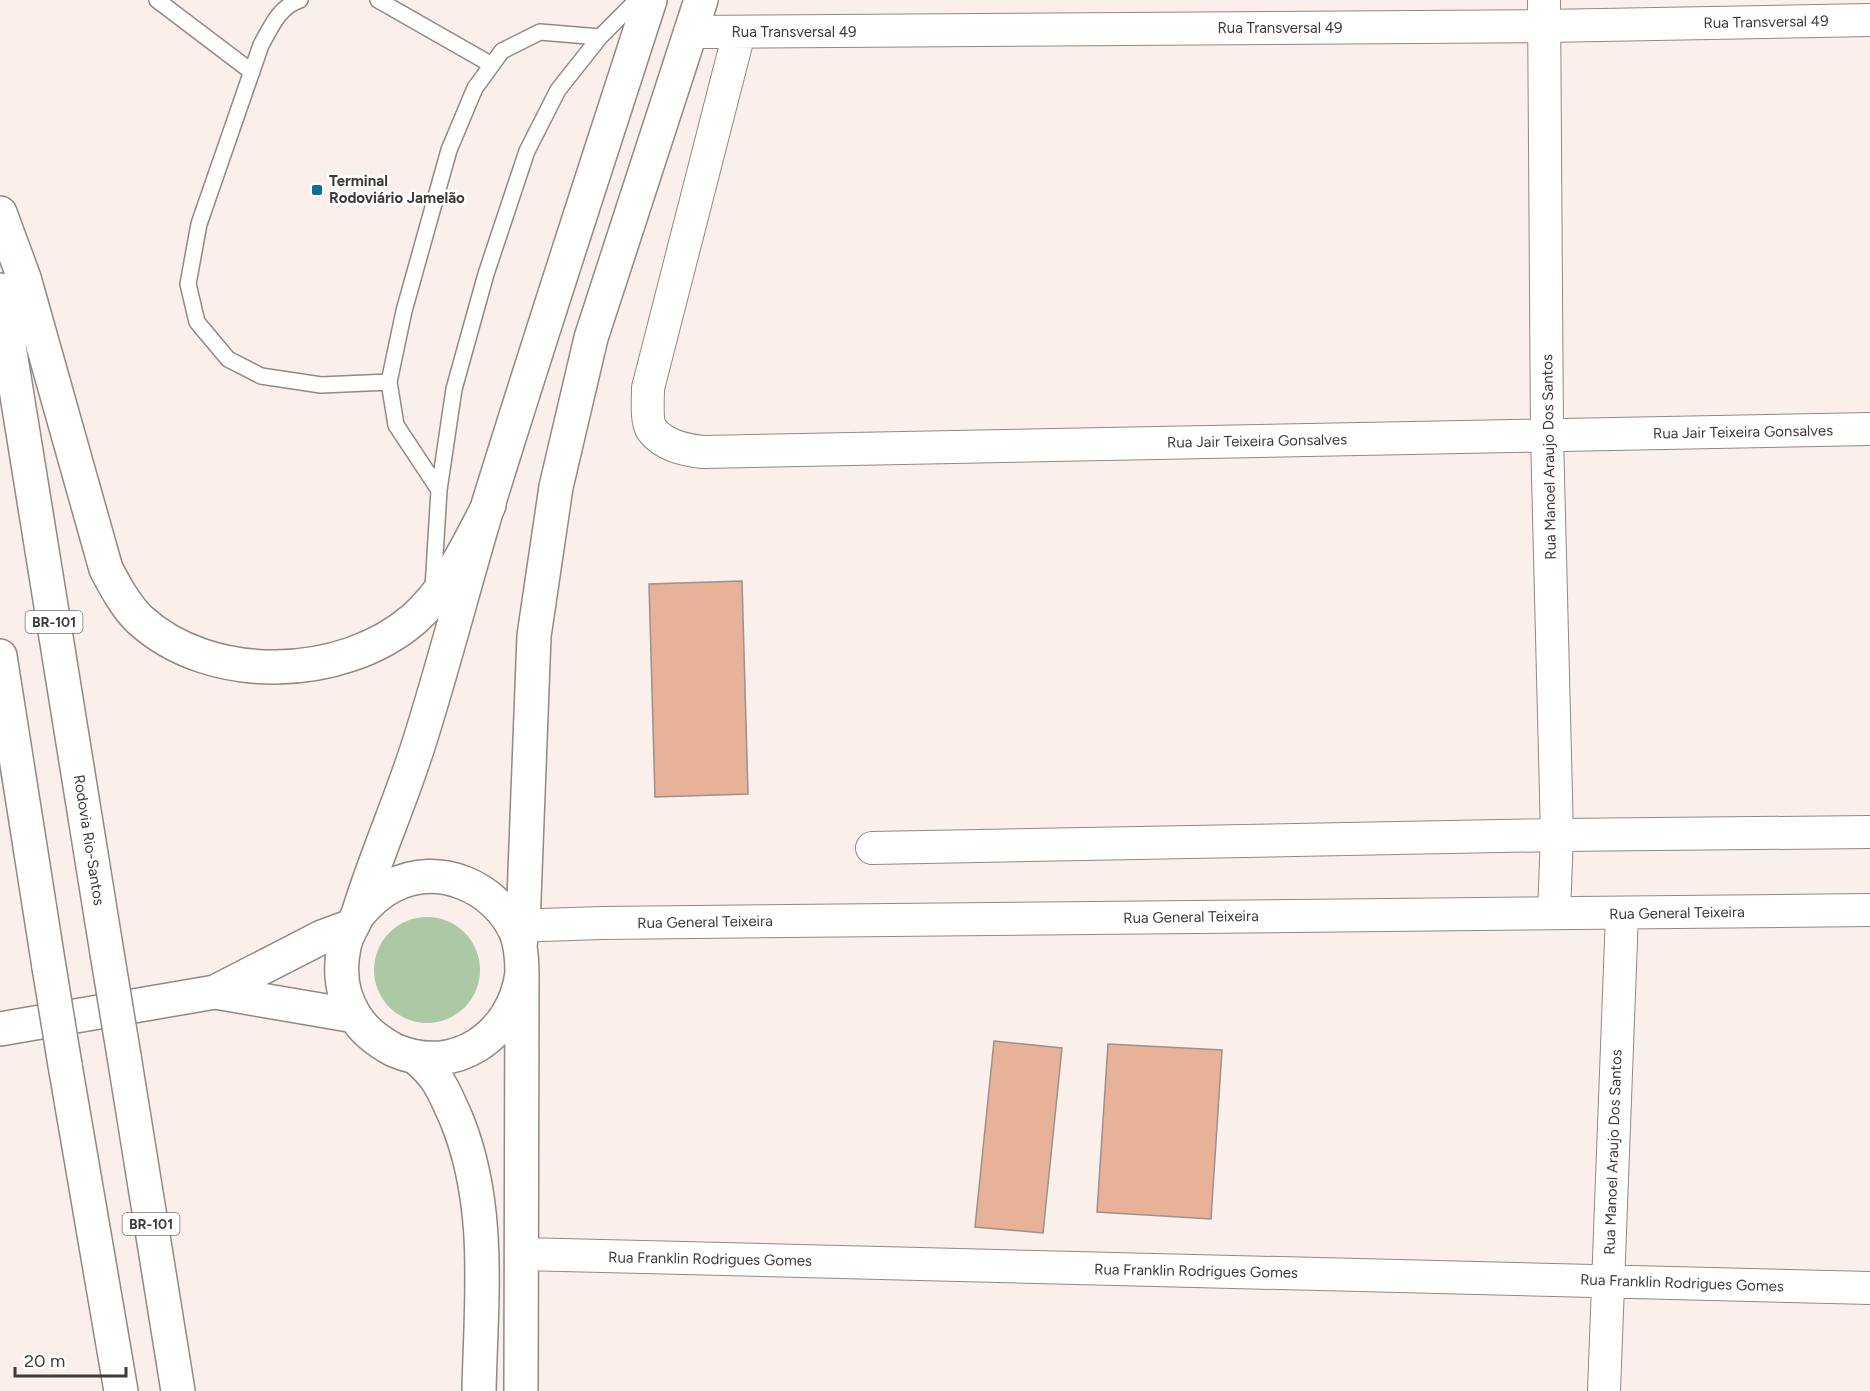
<svg xmlns="http://www.w3.org/2000/svg" width="1870" height="1391" viewBox="0 0 1870 1391" font-family="Figtree,sans-serif">
	<rect width="100%" height="100%" fill="#faefea"/>
	<path fill="#adc8a4" d="M374 970a53 53 0 1 1 106 0a53 53 0 1 1-106 0Z"/>
	<path fill="#e8b299" stroke="#9b918d" stroke-width="1.5" d="M742,581L748,794L655,797L649,584Z
		M994,1041L1062,1048L1043,1233L975,1227Z
		M1108,1044L1222,1050L1211,1219L1097,1212Z"/>
	<g fill="none" stroke-linecap="round" stroke-linejoin="round">
		<g stroke="#928884" stroke-width="18">
			<path id="service" d="M157,0L252,72
				M300,0C279,7 271,27 261,45L199,224L188,284L197,322L228,359L261,376L321,385L389,382
				M378,0L492,65
				M439,490L396,425L389,382L404,311L449,150L475,88L502,51L540,32L600,37
				M433,588L439,490L454,389L486,274L527,151L558,90L600,37L637,0"/>
		</g>
		<g stroke="#928884" stroke-width="34">
			<path id="minor" d="M1544,0L1547,436L1557,835L1554,913
				M690,32L1545,26L1870,20
				M739,33L648,388C648,399 646,422 652,430C664,446 685,450 703,452L1870,429
				M872,848L1557,835L1870,832
				M512,926L601,923L1870,910
				M522,1254L1870,1288
				M1604,1391L1622,914"/>
		</g>
		<g stroke="#928884" stroke-width="36">
			<path id="primary" d="M357,916C367,904 378,893 392,886C438,862 495,886 516,932C521,945 522,959 522,973L521,1391
				M520,945L523,925L534,636L556,487L591,338L701,0
				M522,973C514,1035 455,1077 394,1050C379,1042 364,1031 355,1016C342,996 339,971 344,947C346,934 355,924 359,911C377,853 402,798 420,740C445,661 465,581 489,502C541,334 596,167 650,0
				M215,992L355,1016
				M0,1029L215,992L322,937L352,926"/>
		</g>
		<g stroke="#928884" stroke-width="36">
			<path id="motorway" d="M0,213L24,278L106,569C115,586 125,605 139,619C210,685 342,681 414,619C448,589 468,545 489,505
				M0,290L107,953
				M0,656L49,967
				M124,1056L178,1391
				M416,1057C423,1064 430,1070 435,1077C444,1089 450,1105 456,1118C492,1205 481,1299 479,1391
				M65,1065L121,1391"/>
		</g>
		<use href="#service" stroke="#fff" stroke-width="15"/>
		<use href="#minor" stroke="#fff" stroke-width="32"/>
		<use href="#primary" stroke="#fff" stroke-width="33"/>
		<use href="#motorway" stroke="#fff" stroke-width="33"/>
		<g stroke="#928884" stroke-width="36" stroke-linecap="butt">
			<path id="motorway-bridge" d="M107,953L124,1056
				M49,967L65,1065"/>
		</g>
		<use href="#motorway-bridge" stroke="#fff" stroke-width="33"/>
	</g>
	<rect fill="#05709c" stroke="#fff" stroke-width="2" x="311" y="184" width="12" height="12" rx="3"/>
	<g text-anchor="middle" dominant-baseline="central" stroke-width="5" stroke-linejoin="round" paint-order="stroke">
		<g fill="#fff" stroke="#797674" stroke-width="1.5">
			<rect x="25.5" y="611" width="57" height="22" rx="4.5"/>
			<rect x="122.5" y="1213" width="57" height="22" rx="4.5"/>
		</g>
		<g font-size="14" font-weight="bold" fill="#3f3b39">
			<text x="54" y="622">BR-101</text>
			<text x="151" y="1224">BR-101</text>
		</g>
		<g font-size="15" fill="#3f3b39" stroke="#fff">
			<text transform="translate(1766 22) rotate(-1)">Rua Transversal 49</text>
			<text x="1280" y="28">Rua Transversal 49</text>
			<text x="794" y="32">Rua Transversal 49</text>
			<text transform="translate(1743 432) rotate(-1)">Rua Jair Teixeira Gonsalves</text>
			<text transform="translate(1257 441) rotate(-1)">Rua Jair Teixeira Gonsalves</text>
			<text transform="translate(1549 457) rotate(-91)">Rua Manoel Araujo Dos Santos</text>
			<text transform="translate(89 840) rotate(81)">Rodovia Rio-Santos</text>
			<text transform="translate(1677 913) rotate(-1)">Rua General Teixeira</text>
			<text transform="translate(1191 917) rotate(-1)">Rua General Teixeira</text>
			<text transform="translate(705 922) rotate(-1)">Rua General Teixeira</text>
			<text transform="translate(1613 1152) rotate(-88)">Rua Manoel Araujo Dos Santos</text>
			<text transform="translate(710 1259) rotate(1)">Rua Franklin Rodrigues Gomes</text>
			<text transform="translate(1196 1271) rotate(1)">Rua Franklin Rodrigues Gomes</text>
			<text transform="translate(1682 1283) rotate(2)">Rua Franklin Rodrigues Gomes</text>
		</g>
		<g font-size="15" font-weight="bold" fill="#3f3b39" stroke="#fff" text-anchor="start">
			<text x="329" y="181">Terminal<tspan x="329" dy="17">Rodoviário Jamelão</tspan></text>
		</g>
	</g>
	<path d="M15 1367v9h111v-9" fill="none" stroke="#3f3b39" stroke-width="3"/>
	<text x="24" y="1367" font-size="18" fill="#3f3b39" stroke="#ffffff" stroke-width="4.5" paint-order="stroke">20 m</text>
</svg>
